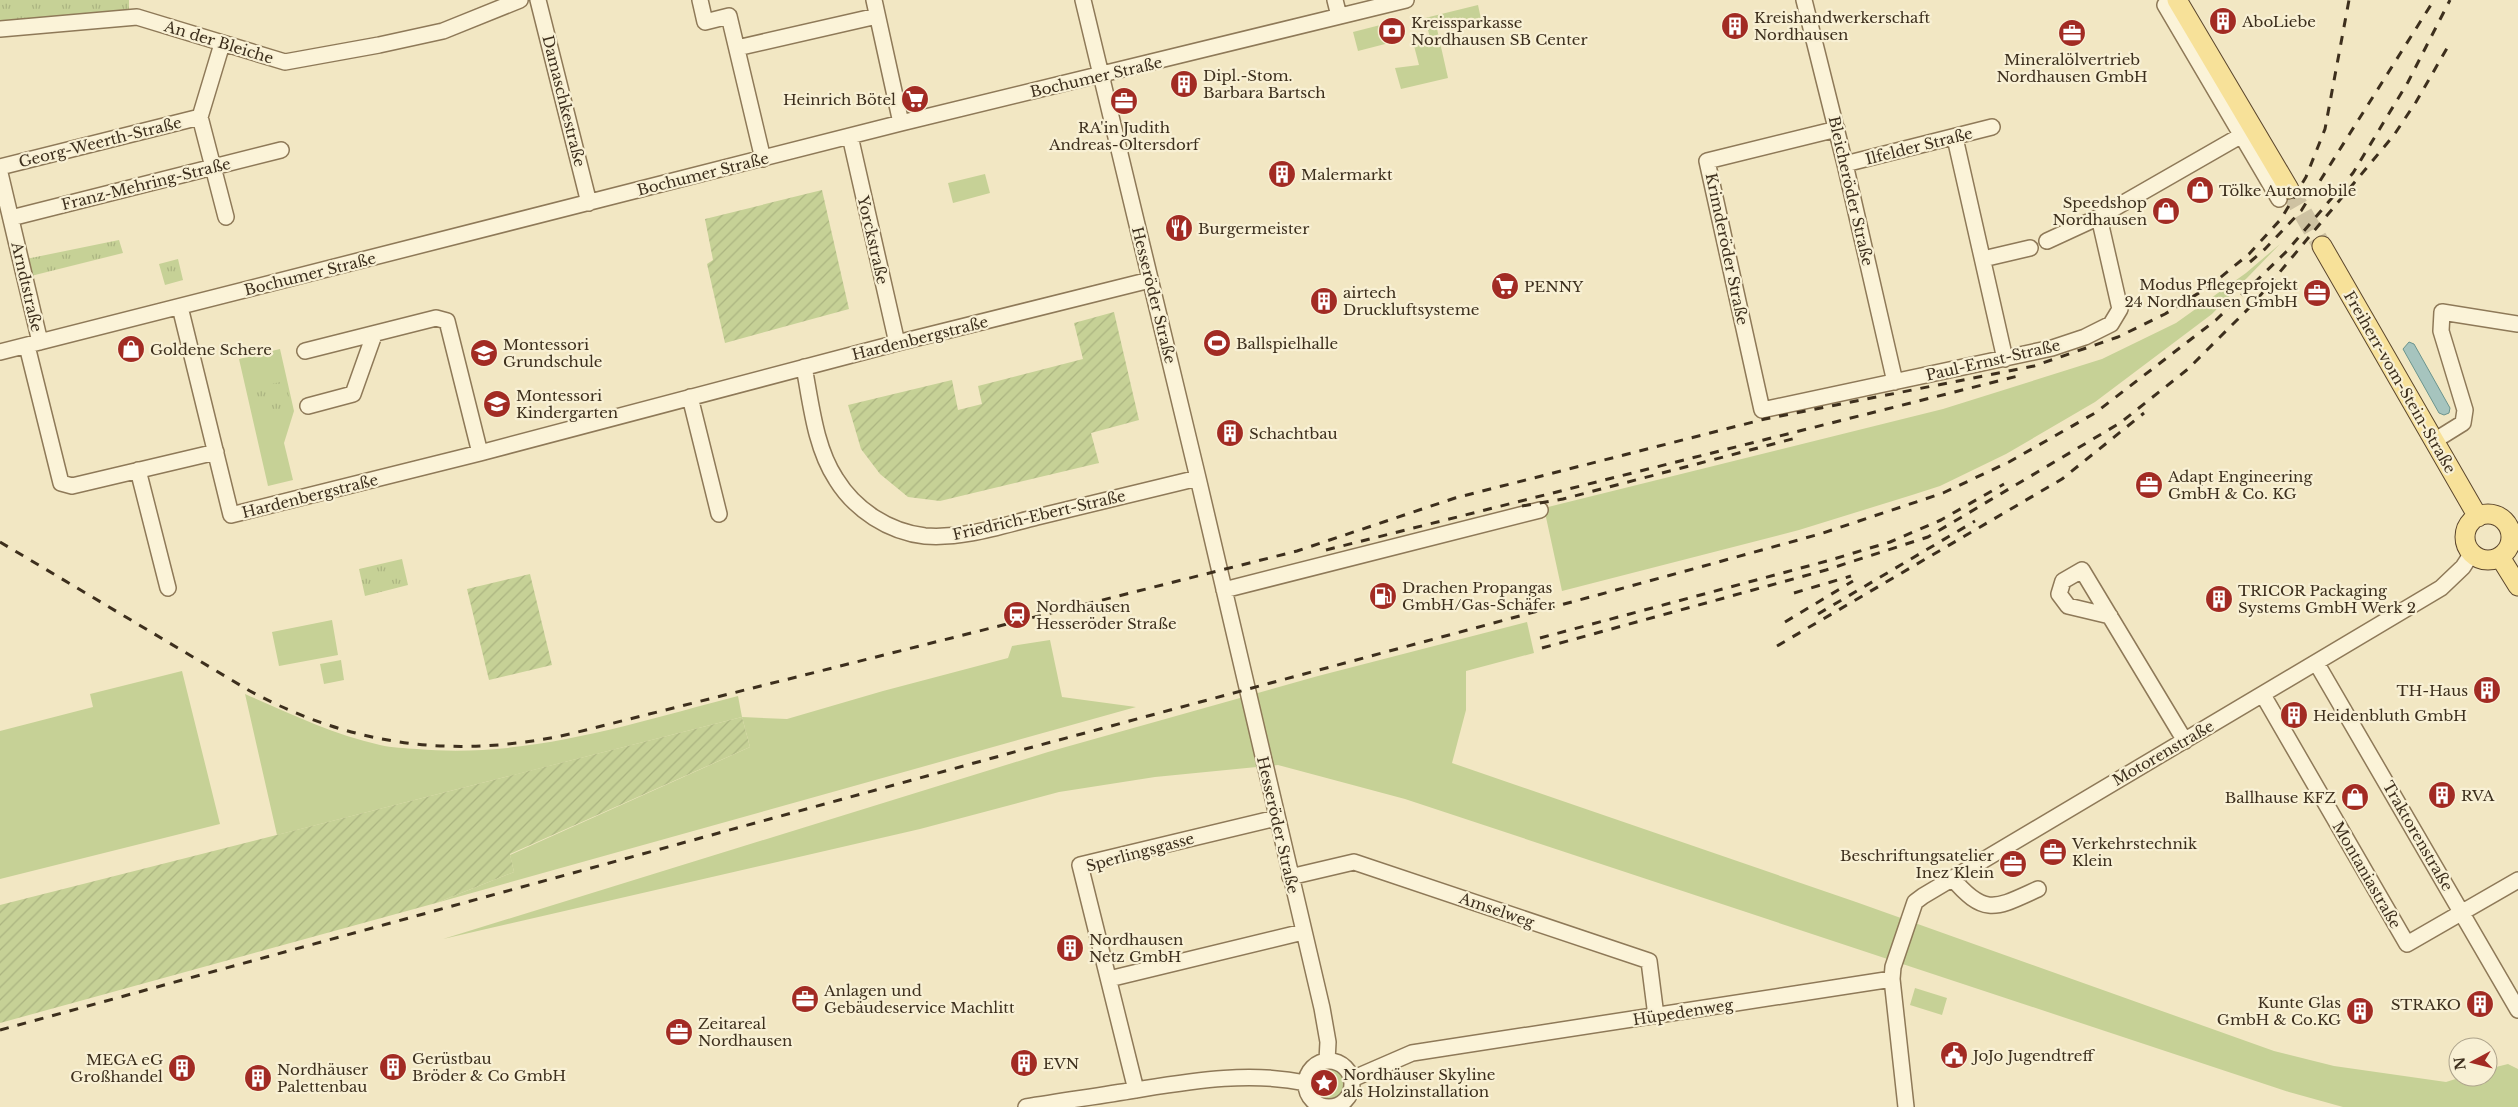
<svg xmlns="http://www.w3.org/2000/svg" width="2518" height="1107" viewBox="0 0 2518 1107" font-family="'Libre Baskerville',serif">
	<defs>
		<pattern id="park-tufts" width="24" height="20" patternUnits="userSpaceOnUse" patternTransform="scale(1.25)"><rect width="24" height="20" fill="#c6d196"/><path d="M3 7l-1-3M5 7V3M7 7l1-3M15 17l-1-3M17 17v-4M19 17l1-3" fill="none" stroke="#abb481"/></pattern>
		<pattern id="garden-furrows" width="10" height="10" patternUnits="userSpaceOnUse" patternTransform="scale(1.25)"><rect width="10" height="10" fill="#c6d196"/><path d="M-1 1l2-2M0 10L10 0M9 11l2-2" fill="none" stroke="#abb481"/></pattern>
	</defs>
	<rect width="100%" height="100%" fill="#f2e7c3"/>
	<path fill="#c6d196" d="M1478,5L1481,19L1437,29L1448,78L1401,89L1395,68L1419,65L1413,42L1430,38L1425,18Z
		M1396,21L1397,25L1385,28L1389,43L1358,51L1353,32Z
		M985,174L990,193L953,203L948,183Z
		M2280,244L2212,314L2095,402L2006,454L1940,486L1912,495L1799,530L1562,591L1544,508L1943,409L2102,359L2176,323L2246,273Z
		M280,349L294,411L284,443L293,480L268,486L239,359Z
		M332,620L338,655L279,666L272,632Z
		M1527,622L1534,653L1466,671V710L1452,763L1856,902L2274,1051L2334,1066L2446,1082L2462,1077H2488V1069L2508,1064L2518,1069V1107H2343L2289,1092L1405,799L1278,765L1155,777L1059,792L920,829L443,939L1048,752L1318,676Z
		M1050,640L1062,697L1136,707L436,903L514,872L510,855L750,747L742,717L277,835L245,694C289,713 332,734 380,745C392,748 405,748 417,749C527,759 633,723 738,696L742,717L787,719L883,691L1008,658L1012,646Z
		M341,660L344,680L324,684L320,664Z
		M182,671L220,824L0,879V731L93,707L90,694Z
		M1915,988L1947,998L1942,1015L1910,1005Z
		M1311 1084a17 17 0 1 1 34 0a17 17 0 1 1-34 0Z"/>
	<path fill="url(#park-tufts)" d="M0,0H129V11L0,21Z
		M119,240L123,253L31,276L26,259Z
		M178,259L183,280L165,285L159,264Z
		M285,381L292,409L255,417L248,389Z
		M402,559L408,585L365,596L359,569Z"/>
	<path fill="url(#garden-furrows)" d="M822,190L849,309L725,343L707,264L713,260L705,219Z
		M1114,312L1139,420L1091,433L1099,463L940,501L908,497L880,474L861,449L848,405L952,380L958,410L982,404L978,386L1083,359L1074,323Z
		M530,574L552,665L489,680L467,589Z
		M742,717L750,747L510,854L514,872L436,903L0,1023V905Z"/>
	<path fill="#a6c4be" stroke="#6b948d" d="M2409,342L2414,344L2450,408L2449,413L2444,415L2439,413L2403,349Z"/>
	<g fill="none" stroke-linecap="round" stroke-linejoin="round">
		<path stroke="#cec2a2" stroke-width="19" stroke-dasharray="19 9" stroke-linecap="butt" d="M2289,189L2322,246"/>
		<g stroke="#8e7958" stroke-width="18">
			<path id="minor" d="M538,0L589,203
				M700,0L705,22L729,16L763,159
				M874,0L901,123
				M1083,0L1198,478L1322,1008L1328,1042L1327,1061
				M1335,0L1339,16
				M1804,0L1845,164L1895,382
				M2175,0L2165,5L2279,199
				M0,29L137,17L285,62L379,45L443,31L520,0
				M222,44L200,117L226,217
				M737,48L877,16
				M1837,129L1707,161L1762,410L2052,348L2085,337L2111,324L2120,309L2099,217
				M850,136L897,343
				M1955,138L2005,359
				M1845,164L1992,127
				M0,167L200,117
				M0,173L40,342
				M11,218L281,150
				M2047,241L2099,217L2242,135
				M1983,259L2030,248
				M180,307L231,515L480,453L897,343L1150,280
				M27,346L61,483L72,486L216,452
				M305,351L436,318L447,321L480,453
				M0,352L901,123L1406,0
				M804,367C811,403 815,447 836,479C855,510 889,532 925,536C963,539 1001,526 1037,517C1090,504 1144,491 1198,478
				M690,397L719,514
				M308,406L353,394L374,335
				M2434,441L2463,423L2465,410L2441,331L2442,312L2518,324
				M138,470L168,588
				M1224,590L1540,510
				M2110,616L2068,606L2059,594L2063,581L2082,570L2185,741
				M2317,664L2518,1010
				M2263,695L2407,944L2518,880
				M1290,877L1354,862L1649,961L1656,1016
				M1952,878C1985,917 1996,908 2038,889
				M1109,979L1303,932
				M1306 1084a23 23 0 1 1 46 0a23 23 0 1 1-46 0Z
				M1352,1079L1412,1053L1892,979
				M1136,1090L1080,865L1276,818
				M1026,1107C1062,1101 1099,1096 1135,1090C1192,1081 1249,1071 1306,1083
				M1906,1107L1892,979L1893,967L1915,902L1923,896L2441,588L2463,567L2472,553"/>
		</g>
		<g stroke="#5b462d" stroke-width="21">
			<path id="major" d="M2177,0L2289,189
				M2322,246L2478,517
				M2465 537a23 23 0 1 1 46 0a23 23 0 1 1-46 0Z
				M2500,557L2518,586"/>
		</g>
		<use href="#minor" stroke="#fbf3d8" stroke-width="15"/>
		<use href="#major" stroke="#f7e199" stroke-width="19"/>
		<path stroke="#3d2f1d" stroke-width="3" stroke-dasharray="9 9" stroke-linecap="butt" d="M2250,262L2265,249L2301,211L2434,0
			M1522,506L1563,499L1796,438
			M0,542L250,691C354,747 456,759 570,734L1297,551L1455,498L1765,419L2034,366L2118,337L2165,314L2210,286L2249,254L2281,219L2306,177L2325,129L2349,0
			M1326,550L2022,375
			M1794,593L1851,576
			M1818,614L1975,521
			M1785,622L1853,581
			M1540,638L1827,561L1890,542L1941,520L2004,484
			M1777,646L2062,479L2144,413
			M1542,648L1826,570L1928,537L2120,423L2188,369L2254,303L2394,135L2416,102L2450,43
			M0,1030L1018,751L1631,586L1820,534L1943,493L2009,462L2095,413L2216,320L2287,251L2353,173L2408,82L2450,0"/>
	</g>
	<defs>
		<g id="building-disc" transform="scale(1.4375)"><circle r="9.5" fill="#a22b23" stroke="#f8f0d4"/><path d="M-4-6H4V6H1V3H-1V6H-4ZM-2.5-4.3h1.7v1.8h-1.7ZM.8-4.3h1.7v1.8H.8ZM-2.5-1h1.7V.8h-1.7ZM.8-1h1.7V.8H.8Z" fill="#fff"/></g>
		<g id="bank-disc" transform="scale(1.4375)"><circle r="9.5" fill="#a22b23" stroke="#f8f0d4"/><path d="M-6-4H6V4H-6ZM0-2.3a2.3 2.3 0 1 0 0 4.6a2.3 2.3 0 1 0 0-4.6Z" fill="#fff"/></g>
		<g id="office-disc" transform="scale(1.4375)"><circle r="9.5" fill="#a22b23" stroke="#f8f0d4"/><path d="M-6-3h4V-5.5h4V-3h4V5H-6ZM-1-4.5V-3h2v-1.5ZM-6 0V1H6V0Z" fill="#fff"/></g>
		<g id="supermarket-disc" transform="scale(1.4375)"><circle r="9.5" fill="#a22b23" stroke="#f8f0d4"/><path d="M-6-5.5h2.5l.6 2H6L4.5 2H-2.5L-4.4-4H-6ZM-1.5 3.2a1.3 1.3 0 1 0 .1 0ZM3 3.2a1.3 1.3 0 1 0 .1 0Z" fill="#fff"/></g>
		<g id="shop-disc" transform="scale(1.4375)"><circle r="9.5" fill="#a22b23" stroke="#f8f0d4"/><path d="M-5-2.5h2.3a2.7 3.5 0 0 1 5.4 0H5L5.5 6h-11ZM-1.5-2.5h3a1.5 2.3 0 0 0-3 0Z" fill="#fff"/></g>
		<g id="restaurant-disc" transform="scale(1.4375)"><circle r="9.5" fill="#a22b23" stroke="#f8f0d4"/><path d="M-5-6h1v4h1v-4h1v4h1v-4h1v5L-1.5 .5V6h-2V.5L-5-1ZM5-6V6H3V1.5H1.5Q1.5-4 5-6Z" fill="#fff"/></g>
		<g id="stadium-disc" transform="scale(1.4375)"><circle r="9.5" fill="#a22b23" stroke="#f8f0d4"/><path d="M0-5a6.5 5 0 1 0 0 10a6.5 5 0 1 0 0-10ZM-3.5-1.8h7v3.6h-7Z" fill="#fff"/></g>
		<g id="school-disc" transform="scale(1.4375)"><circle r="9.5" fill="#a22b23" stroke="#f8f0d4"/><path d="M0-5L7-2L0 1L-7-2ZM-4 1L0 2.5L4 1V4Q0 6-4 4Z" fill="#fff"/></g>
		<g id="fuel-disc" transform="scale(1.4375)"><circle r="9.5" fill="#a22b23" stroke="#f8f0d4"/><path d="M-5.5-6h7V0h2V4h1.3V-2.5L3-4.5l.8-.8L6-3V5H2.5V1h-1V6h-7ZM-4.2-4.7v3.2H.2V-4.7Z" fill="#fff"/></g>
		<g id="station-disc" transform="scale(1.4375)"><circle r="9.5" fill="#a22b23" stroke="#f8f0d4"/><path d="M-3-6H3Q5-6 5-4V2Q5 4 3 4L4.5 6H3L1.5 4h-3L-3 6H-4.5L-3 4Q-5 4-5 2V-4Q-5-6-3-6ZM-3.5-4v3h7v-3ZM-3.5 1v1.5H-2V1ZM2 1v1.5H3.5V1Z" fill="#fff"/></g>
		<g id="civic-disc" transform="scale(1.4375)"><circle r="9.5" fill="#a22b23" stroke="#f8f0d4"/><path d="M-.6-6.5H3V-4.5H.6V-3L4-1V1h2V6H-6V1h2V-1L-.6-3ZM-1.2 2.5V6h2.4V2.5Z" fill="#fff"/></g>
		<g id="sight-disc" transform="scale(1.4375)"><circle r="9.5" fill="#a22b23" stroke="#f8f0d4"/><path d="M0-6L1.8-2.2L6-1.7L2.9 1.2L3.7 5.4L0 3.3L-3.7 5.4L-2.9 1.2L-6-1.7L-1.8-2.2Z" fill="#fff"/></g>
	</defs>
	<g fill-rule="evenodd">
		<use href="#building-disc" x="2223" y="21"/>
		<use href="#building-disc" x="1735" y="26"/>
		<use href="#bank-disc" x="1392" y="31"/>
		<use href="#office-disc" x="2072" y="33"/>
		<use href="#building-disc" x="1184" y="84"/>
		<use href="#supermarket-disc" x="915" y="99"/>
		<use href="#office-disc" x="1124" y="101"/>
		<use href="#building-disc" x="1282" y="174"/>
		<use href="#shop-disc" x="2200" y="190"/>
		<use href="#shop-disc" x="2166" y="211"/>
		<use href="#restaurant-disc" x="1179" y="228"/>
		<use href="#supermarket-disc" x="1505" y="286"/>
		<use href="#office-disc" x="2317" y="293"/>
		<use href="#building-disc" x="1324" y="301"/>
		<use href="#stadium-disc" x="1217" y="343"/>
		<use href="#shop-disc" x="131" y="349"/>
		<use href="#school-disc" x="484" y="353"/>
		<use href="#school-disc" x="497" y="404"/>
		<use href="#building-disc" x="1230" y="433"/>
		<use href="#office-disc" x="2149" y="485"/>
		<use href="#fuel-disc" x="1383" y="596"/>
		<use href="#building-disc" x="2219" y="599"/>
		<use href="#station-disc" x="1017" y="615"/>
		<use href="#building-disc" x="2487" y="690"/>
		<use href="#building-disc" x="2294" y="715"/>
		<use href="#building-disc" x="2442" y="795"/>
		<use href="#shop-disc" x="2355" y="797"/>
		<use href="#office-disc" x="2053" y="852"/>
		<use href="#office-disc" x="2013" y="864"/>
		<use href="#building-disc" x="1070" y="948"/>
		<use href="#office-disc" x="805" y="999"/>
		<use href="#building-disc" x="2480" y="1004"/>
		<use href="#building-disc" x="2360" y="1011"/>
		<use href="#office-disc" x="679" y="1032"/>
		<use href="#civic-disc" x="1954" y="1055"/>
		<use href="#building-disc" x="1024" y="1063"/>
		<use href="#building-disc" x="393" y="1067"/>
		<use href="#building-disc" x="182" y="1068"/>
		<use href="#building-disc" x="258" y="1078"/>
		<use href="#sight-disc" x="1324" y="1083"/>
	</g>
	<g text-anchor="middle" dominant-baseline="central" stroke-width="4.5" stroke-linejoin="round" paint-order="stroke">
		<g font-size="15" fill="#3d2f1d" stroke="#f8f0d4" text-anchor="start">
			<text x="1754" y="17">Kreishandwerkerschaft<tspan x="1754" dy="17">Nordhausen</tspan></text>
			<text x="2242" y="21">AboLiebe</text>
			<text x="1411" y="22">Kreissparkasse<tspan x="1411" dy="17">Nordhausen SB Center</tspan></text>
			<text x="2072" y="59" text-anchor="middle">Mineralölvertrieb<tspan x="2072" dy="17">Nordhausen GmbH</tspan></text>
			<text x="1203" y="75">Dipl.-Stom.<tspan x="1203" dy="17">Barbara Bartsch</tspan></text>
			<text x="896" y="99" text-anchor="end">Heinrich Bötel</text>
			<text x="1124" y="127" text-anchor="middle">RA'in Judith<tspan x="1124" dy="17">Andreas-Oltersdorf</tspan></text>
			<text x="1301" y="174">Malermarkt</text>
			<text x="2219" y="190">Tölke Automobile</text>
			<text x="2147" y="202" text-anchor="end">Speedshop<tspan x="2147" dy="17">Nordhausen</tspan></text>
			<text x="1198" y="228">Burgermeister</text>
			<text x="2298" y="284" text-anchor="end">Modus Pflegeprojekt<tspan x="2298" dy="17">24 Nordhausen GmbH</tspan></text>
			<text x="1524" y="286">PENNY</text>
			<text x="1343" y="292">airtech<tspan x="1343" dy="17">Druckluftsysteme</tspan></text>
			<text x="1236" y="343">Ballspielhalle</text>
			<text x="503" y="344">Montessori<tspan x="503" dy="17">Grundschule</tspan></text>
			<text x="150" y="349">Goldene Schere</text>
			<text x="516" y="395">Montessori<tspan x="516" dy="17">Kindergarten</tspan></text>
			<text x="1249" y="433">Schachtbau</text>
			<text x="2168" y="476">Adapt Engineering<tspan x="2168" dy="17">GmbH &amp; Co. KG</tspan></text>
			<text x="1402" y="587">Drachen Propangas<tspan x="1402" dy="17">GmbH/Gas-Schäfer</tspan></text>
			<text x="2238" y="590">TRICOR Packaging<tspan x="2238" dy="17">Systems GmbH Werk 2</tspan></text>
			<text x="1036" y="606">Nordhausen<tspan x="1036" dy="17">Hesseröder Straße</tspan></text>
			<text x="2468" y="690" text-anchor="end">TH-Haus</text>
			<text x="2313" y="715">Heidenbluth GmbH</text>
			<text x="2461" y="795">RVA</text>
			<text x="2336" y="797" text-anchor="end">Ballhause KFZ</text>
			<text x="2072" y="843">Verkehrstechnik<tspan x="2072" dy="17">Klein</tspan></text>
			<text x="1994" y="855" text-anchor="end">Beschriftungsatelier<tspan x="1994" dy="17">Inez Klein</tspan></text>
			<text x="1089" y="939">Nordhausen<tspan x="1089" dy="17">Netz GmbH</tspan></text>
			<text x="824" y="990">Anlagen und<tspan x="824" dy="17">Gebäudeservice Machlitt</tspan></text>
			<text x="2341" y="1002" text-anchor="end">Kunte Glas<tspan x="2341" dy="17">GmbH &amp; Co.KG</tspan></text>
			<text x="2461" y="1004" text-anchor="end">STRAKO</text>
			<text x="698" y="1023">Zeitareal<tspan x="698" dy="17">Nordhausen</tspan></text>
			<text x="1973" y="1055">JoJo Jugendtreff</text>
			<text x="412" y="1058">Gerüstbau<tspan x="412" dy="17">Bröder &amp; Co GmbH</tspan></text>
			<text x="163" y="1059" text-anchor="end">MEGA eG<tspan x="163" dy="17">Großhandel</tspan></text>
			<text x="1043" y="1063">EVN</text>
			<text x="277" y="1069">Nordhäuser<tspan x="277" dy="17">Palettenbau</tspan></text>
			<text x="1343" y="1074">Nordhäuser Skyline<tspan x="1343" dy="17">als Holzinstallation</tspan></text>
		</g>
		<g font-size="15" fill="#3d2f1d" stroke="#f8f0d4">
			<text transform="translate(219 42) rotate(17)">An der Bleiche</text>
			<text transform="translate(1096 77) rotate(-13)">Bochumer Straße</text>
			<text transform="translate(564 101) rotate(76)">Damaschkestraße</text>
			<text transform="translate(100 142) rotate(-14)">Georg-Weerth-Straße</text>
			<text transform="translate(1919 146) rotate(-14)">Ilfelder Straße</text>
			<text transform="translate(703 174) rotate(-14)">Bochumer Straße</text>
			<text transform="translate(146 184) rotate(-14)">Franz-Mehring-Straße</text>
			<text transform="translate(1851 191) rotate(77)">Bleicheröder Straße</text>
			<text transform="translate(873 240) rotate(77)">Yorckstraße</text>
			<text transform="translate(1727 249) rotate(78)">Krimderöder Straße</text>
			<text transform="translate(310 274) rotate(-14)">Bochumer Straße</text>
			<text transform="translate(27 287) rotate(77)">Arndtstraße</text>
			<text transform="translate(1154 295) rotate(76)">Hesseröder Straße</text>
			<text transform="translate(920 338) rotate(-14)">Hardenbergstraße</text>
			<text transform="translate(1993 360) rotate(-13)">Paul-Ernst-Straße</text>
			<text transform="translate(2400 382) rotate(60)">Freiherr-vom-Stein-Straße</text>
			<text transform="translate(310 496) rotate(-14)">Hardenbergstraße</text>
			<text transform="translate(1039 515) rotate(-13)">Friedrich-Ebert-Straße</text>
			<text transform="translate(2163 753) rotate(-30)">Motorenstraße</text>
			<text transform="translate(1278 825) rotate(77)">Hesseröder Straße</text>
			<text transform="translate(2418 836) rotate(60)">Traktorenstraße</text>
			<text transform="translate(1140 852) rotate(-15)">Sperlingsgasse</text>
			<text transform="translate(2367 875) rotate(60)">Montaniastraße</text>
			<text transform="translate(1497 910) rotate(19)">Amselweg</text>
			<text transform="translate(1683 1012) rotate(-9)">Hüpedenweg</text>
		</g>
	</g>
	<g transform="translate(2473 1062) rotate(263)"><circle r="24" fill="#f8f0d4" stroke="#ada38b"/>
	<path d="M0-4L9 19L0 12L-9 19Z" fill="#a22b23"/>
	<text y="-8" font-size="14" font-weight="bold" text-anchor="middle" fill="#3d2f1d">N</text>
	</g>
</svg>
